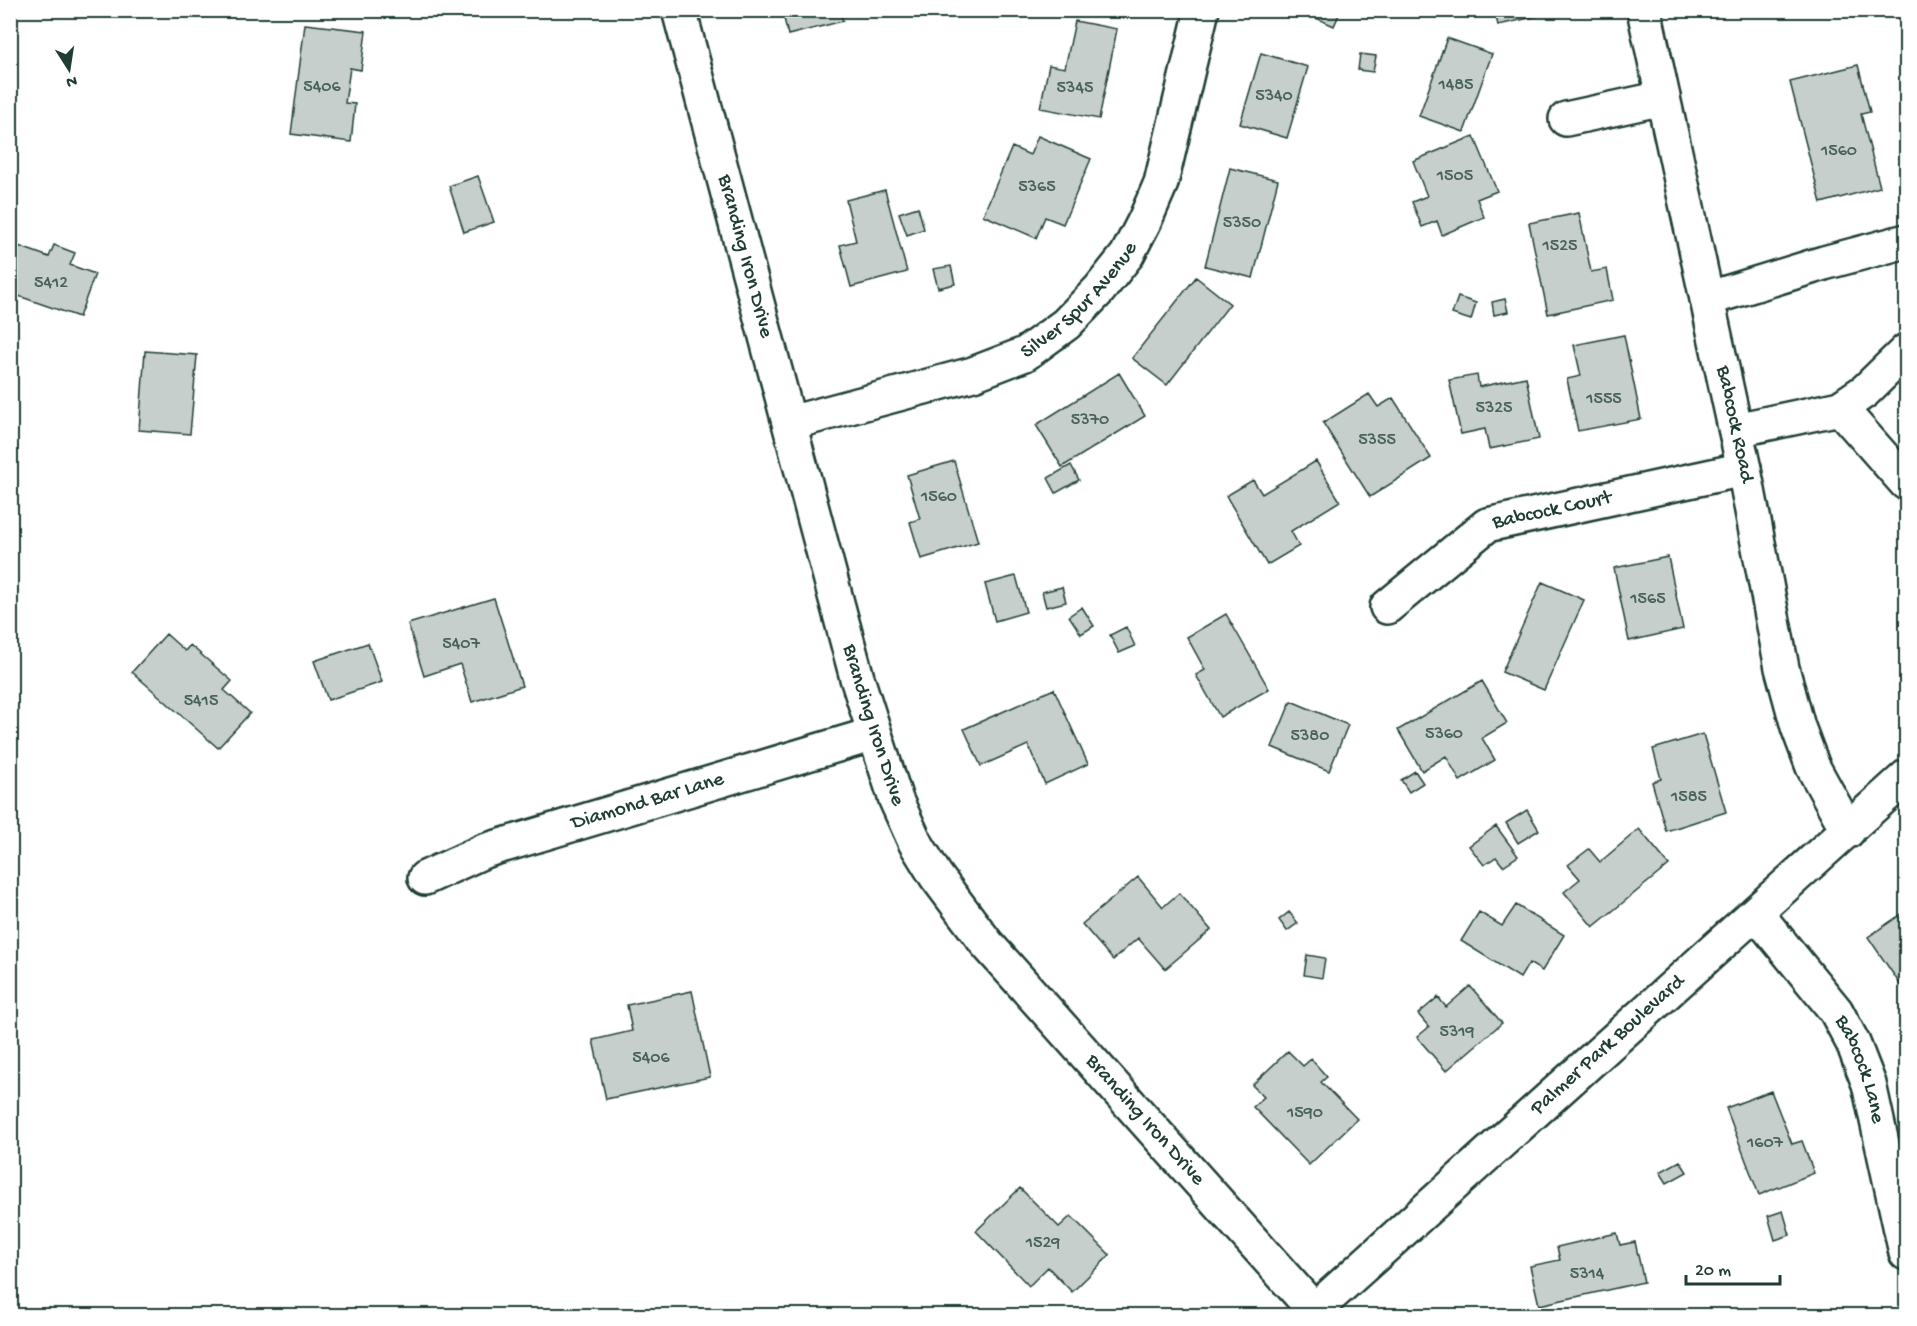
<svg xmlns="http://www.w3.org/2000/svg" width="1917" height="1326" viewBox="0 0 1917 1326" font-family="'Gochi Hand',sans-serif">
	<rect width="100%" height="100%" fill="#fff"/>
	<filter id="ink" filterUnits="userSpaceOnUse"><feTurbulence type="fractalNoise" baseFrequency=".0167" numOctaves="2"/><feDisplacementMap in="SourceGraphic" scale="12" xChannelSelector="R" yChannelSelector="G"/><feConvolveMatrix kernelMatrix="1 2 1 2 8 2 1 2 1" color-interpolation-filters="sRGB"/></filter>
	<g filter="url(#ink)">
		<path fill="#c7cfcc" stroke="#1f3d34" stroke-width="1.5" d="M782,10H840L843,21L788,35Z
			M1298,10H1341L1334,26Z
			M1494,10H1538L1539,16L1498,25Z
			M1075,21L1117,29L1099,119L1040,108L1049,65L1065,68Z
			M305,24L366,31L361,70L350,68L345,103L355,104L351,142L291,134Z
			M1447,38L1492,54L1464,132L1419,116Z
			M1261,53L1308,67L1287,138L1240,124Z
			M1360,54L1376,56L1373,72L1358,70Z
			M1858,65L1870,112L1861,114L1880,187L1821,203L1790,82Z
			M1038,136L1091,159L1063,224L1045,217L1036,238L983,215L1012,147L1030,155Z
			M1474,136L1497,191L1477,199L1484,217L1442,235L1437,221L1422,227L1412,202L1427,196L1413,161Z
			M1230,168L1278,180L1253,278L1205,266Z
			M478,176L494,222L464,232L449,186Z
			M885,190L907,272L851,287L840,245L856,241L846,200Z
			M918,207L924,229L907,235L899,213Z
			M1579,213L1591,272L1607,269L1613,300L1548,314L1529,223Z
			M10,243L49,257L54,245L75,253L70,265L95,274L79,317L10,293Z
			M951,266L955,284L938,288L933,269Z
			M1196,277L1230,304L1167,385L1132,358Z
			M1458,297L1476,303L1471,320L1452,314Z
			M1505,299L1508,312L1494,315L1492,302Z
			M1624,335L1641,419L1578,431L1567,379L1581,376L1574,345Z
			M145,351L197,355L190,434L139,430Z
			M1119,373L1145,416L1062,467L1036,425Z
			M1477,375L1479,387L1526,377L1539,439L1489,449L1485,429L1461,434L1449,380Z
			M1369,394L1378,407L1393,398L1431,458L1370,497L1323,423Z
			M954,461L978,542L921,559L910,522L920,519L907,475Z
			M1316,461L1340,501L1291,531L1299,546L1267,565L1226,496L1253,480L1262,494Z
			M1071,465L1079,480L1056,493L1048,478Z
			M1668,557L1683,629L1629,641L1614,568Z
			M1016,576L1026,612L995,621L985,584Z
			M1542,582L1584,600L1544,690L1502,672Z
			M1062,587L1066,602L1046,607L1042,592Z
			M494,598L522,686L472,702L460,664L424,676L408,624Z
			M1082,607L1094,626L1081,634L1069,616Z
			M1226,614L1269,689L1220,717L1196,675L1205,670L1187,637Z
			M1126,627L1135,646L1119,653L1110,635Z
			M166,634L185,651L190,645L232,681L224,690L250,713L218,748L132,672Z
			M368,643L382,682L328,700L314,661Z
			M1482,681L1507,723L1482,738L1495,760L1460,781L1446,756L1422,771L1398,730Z
			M1054,689L1088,764L1045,784L1028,745L981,766L964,729Z
			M1291,701L1348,725L1329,771L1272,747Z
			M1703,734L1726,812L1666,831L1652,782L1661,779L1653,749Z
			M1415,771L1423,783L1409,792L1401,780Z
			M1527,810L1539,830L1518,843L1506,823Z
			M1496,826L1518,856L1503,866L1496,857L1484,865L1469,846Z
			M1639,829L1669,865L1593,927L1564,892L1580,879L1568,865L1589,849L1600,862Z
			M1138,877L1163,907L1179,893L1211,930L1165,969L1138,938L1113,960L1082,924Z
			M1516,905L1564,935L1542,971L1529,963L1520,978L1461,941L1479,912L1502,926Z
			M1906,911V993L1868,937Z
			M1289,912L1298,923L1287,931L1279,920Z
			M1307,955L1325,958L1322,978L1304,975Z
			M1470,986L1502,1023L1446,1071L1417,1037L1429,1027L1418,1014L1438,997L1446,1007Z
			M692,991L710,1077L606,1099L593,1040L632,1031L627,1005Z
			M1288,1051L1303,1066L1311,1059L1327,1077L1321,1082L1357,1119L1309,1165L1253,1107L1264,1097L1252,1085Z
			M1771,1091L1792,1144L1802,1141L1814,1173L1759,1195L1726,1108Z
			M1680,1161L1687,1172L1667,1183L1660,1172Z
			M1020,1188L1059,1227L1071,1216L1110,1255L1072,1292L1048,1267L1029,1286L976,1231Z
			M1783,1211L1790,1235L1775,1240L1768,1216Z
			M1617,1233L1620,1245L1635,1242L1644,1282L1539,1305L1530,1266L1560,1260L1557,1247Z
			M1840,1311V1316H1818Z"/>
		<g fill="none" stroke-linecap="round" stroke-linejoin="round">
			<g stroke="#1f3d34" stroke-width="38">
				<g id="minor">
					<path id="s1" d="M679,10L857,678L896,800L915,842L936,876L987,944L1314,1310"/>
					<path id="s2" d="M1644,10L1744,469L1782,668L1798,727L1813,767L1848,831"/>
					<path d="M1566,119L1663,98"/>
					<path d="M1707,299L1824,263L1906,241"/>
					<path d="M1840,408L1906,483"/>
					<path id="s3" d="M790,423L973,374L1025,354L1066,324L1099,290L1127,255L1145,220L1161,183L1202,10"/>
					<path d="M1736,430L1840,408L1865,391L1906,351"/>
					<path id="s4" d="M1387,607L1487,525L1744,469"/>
					<path id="s5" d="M425,878L484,851L874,734"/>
					<path id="s6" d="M1756,913L1836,1011L1853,1043L1869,1084L1906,1253"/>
				</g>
			</g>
			<g stroke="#1f3d34" stroke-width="38">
				<g id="major">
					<path id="s7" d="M1308,1316L1906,777"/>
				</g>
			</g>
			<use href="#minor" stroke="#fff" stroke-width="33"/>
			<use href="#major" stroke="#fff" stroke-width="33"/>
		</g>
	</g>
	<g text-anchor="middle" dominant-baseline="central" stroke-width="5" stroke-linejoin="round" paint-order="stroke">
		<g font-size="18" fill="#49625a">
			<text x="1456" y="85">1485</text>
			<text x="322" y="87">5406</text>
			<text x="1075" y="88">5345</text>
			<text x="1274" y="96">5340</text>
			<text x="1839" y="151">1560</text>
			<text x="1455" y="176">1505</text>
			<text x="1037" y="187">5365</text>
			<text x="1242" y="223">5350</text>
			<text x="1560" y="246">1525</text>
			<text x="51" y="283">5412</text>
			<text x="1604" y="399">1555</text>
			<text x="1494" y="408">5325</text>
			<text x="1090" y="420">5370</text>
			<text x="1377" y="440">5355</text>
			<text x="939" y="497">1560</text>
			<text x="1648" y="599">1565</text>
			<text x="461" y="644">5407</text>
			<text x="201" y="701">5415</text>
			<text x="1444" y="734">5360</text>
			<text x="1310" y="736">5380</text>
			<text x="1689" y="797">1585</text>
			<text x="1457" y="1032">5319</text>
			<text x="651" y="1058">5406</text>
			<text x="1305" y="1113">1590</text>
			<text x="1765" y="1143">1607</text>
			<text x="1043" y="1243">1529</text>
			<text x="1587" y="1274">5314</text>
		</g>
		<g font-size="21" fill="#1f3d34" stroke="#fff">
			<text stroke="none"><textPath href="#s1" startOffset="255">Branding Iron Drive</textPath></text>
			<text stroke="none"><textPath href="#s3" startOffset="322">Silver Spur Avenue</textPath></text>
			<text stroke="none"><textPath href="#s2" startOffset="424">Babcock Road</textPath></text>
			<text stroke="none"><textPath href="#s4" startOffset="196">Babcock Court</textPath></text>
			<text stroke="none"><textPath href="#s1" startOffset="741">Branding Iron Drive</textPath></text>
			<text stroke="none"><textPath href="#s5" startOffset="236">Diamond Bar Lane</textPath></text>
			<text stroke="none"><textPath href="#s7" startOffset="404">Palmer Park Boulevard</textPath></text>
			<text stroke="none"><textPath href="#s6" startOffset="190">Babcock Lane</textPath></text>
			<text stroke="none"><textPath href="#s1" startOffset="1227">Branding Iron Drive</textPath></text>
		</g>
	</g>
	<rect width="1917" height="1326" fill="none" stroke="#fff" stroke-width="36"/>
	<rect x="18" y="18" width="1881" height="1290" fill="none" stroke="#1f3d34" stroke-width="2" filter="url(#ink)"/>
	<g transform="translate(69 69) rotate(168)" stroke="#ffffff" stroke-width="4.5" paint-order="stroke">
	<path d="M0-4.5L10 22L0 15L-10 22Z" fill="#1f3d34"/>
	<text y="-9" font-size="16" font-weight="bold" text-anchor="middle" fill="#1f3d34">N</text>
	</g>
	<path d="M1686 1275v9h94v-9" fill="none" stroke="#1f3d34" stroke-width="3"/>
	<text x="1695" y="1275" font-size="18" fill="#1f3d34" stroke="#ffffff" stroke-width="4.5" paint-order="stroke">20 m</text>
</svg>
